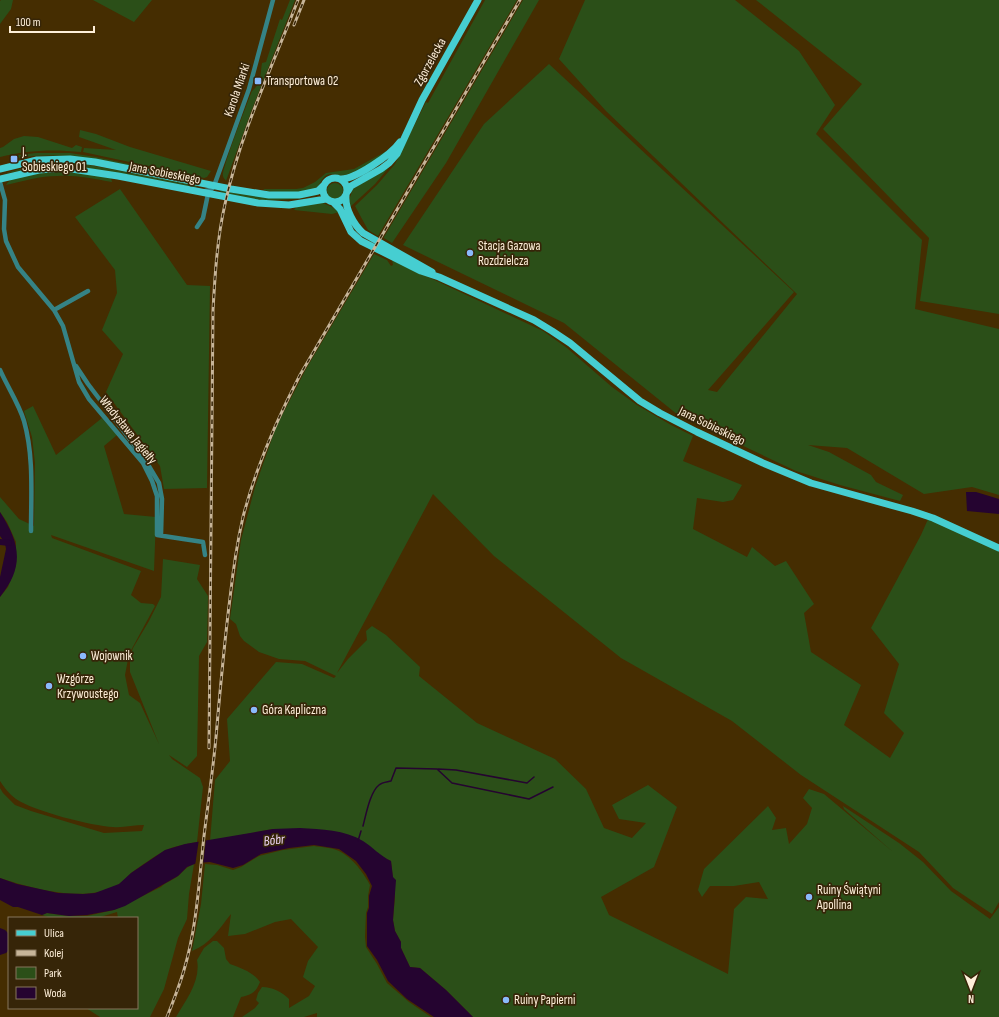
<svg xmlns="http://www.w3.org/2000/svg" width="999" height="1017" viewBox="0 0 999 1017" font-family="'Sofia Sans Condensed',sans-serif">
	<rect width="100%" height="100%" fill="#452d01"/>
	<path fill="#2b4f18" d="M1,0H13L11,9L0,24V1Z
		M93,0H152L134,22Z
		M290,0H295L251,112L226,181C225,179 223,178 223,176C221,171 248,101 252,91C262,83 260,74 262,63L266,62L280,19L282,20Z
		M485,0H517L378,236L368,230L355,206L377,185L395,164L426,102L428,103Z
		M523,0H539L446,163L392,243L384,238V237Z
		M585,0H735L799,51L835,105L816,134L922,240L915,309L999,329V495L972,487L924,494L847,448L808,445L829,452L871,475L876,482L903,495L900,501L840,485L796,471L684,418L683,419L564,323L403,245L484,124L549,64L794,292L708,390L717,392L797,294L606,111L559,59Z
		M756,0H999V314L920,301L929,238L823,129L862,84Z
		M80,130L96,134L130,147L211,171L207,177L204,178L83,152L84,148L116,150L79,137Z
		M24,136L38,137L72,148L76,145L82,147L81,152C54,149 26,150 0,157V148L3,147L14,139Z
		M390,149C377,158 362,172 345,175C339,177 334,172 327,175C321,178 320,186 315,189C306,193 271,195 263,189H296L303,188L315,182L326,173L354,169Z
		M36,153H70L96,157L181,175V176C129,166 71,149 18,158V155Z
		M43,162L78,163L197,185L196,188L76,166L39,167L3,174Z
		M391,165L375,184L350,207L349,200L353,189Z
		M65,171L111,178L112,182C94,179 76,175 58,176C40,176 23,181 6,185C12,172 52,172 65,171Z
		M327 191a8 8 0 1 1 16 0a8 8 0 1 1-16 0Z
		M120,189L187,285L210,286L207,488L164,489L160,466L106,392L123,354L102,330L117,293L115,270L75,217Z
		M219,190L269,198L318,194L317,195C289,201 267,202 239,197C232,195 224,195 219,190Z
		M321,202C327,205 334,207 339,212L332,214L294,210L298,205Z
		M374,254L387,260L391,266L393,265L392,260L543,331L567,348L612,387L637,405L671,425L693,436L683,461L742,485L733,500L723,502L697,498L693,529L747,557L752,547L775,566L786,561L814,604L804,613L811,652L861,685L844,725L890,758L904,733L884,713L899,664L871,628L921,535L929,517L999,548V902L992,914L953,888L919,852L801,775L732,721L621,658L494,556L433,494L337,673L348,659L367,640L366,631L372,626L386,635L420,667L419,676L477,723L555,759L586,789L604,828L632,838L646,823L619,819L612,805L648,785L677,807L654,867L601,897L609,915L728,974L734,909L746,897L768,899L759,882L734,886H710L702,897L698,890L704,869L768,806L776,818L772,830L786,828L789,844L807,824L812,808L803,798L809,789L824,794L893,852L844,809L843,806L899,843L923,862L951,891L990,919L999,907V1017H473L446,990L420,968L410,967L401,948V942L395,931L393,920L395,897L391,861L383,857L273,829L210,841L215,780L230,761L227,719L276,662L302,664L334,678L336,676L305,661L279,659L259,652L244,641L240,636L236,624L230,619L241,540L255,487L276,427L306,369Z
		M33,406L56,455L102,418L117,435L104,446L124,514L156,517L154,571L51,535L52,538L141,571L131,595L141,603L153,604L155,606L129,654L125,675L129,695L140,703L159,744L130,672V656L133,648L149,621L161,597L163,559L200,565L197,579L208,596L207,642L199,656L197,756L187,767L169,755L172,759L200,778L203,787L197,842C186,844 174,846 164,851C153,857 141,866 131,873C127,877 124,881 119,884C89,904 33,889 0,878V788L3,793L15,805L31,811L104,833L142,831L144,825C134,825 123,828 113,827C92,826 33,811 16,799C9,794 4,787 0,781V597L8,587L16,565V542L7,522L0,512V497L19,519L34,526L35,463L32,437L24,411Z
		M314,846C321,847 333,848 339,851C353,858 363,872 370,885L368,896V907L366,913L365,937L366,947L377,964L387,983L409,1002L431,1017H317V1013L304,1017H242L255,1008L259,1003L256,1000L258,993L262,987C273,987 282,992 289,999V1008L309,996L315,986L303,977L308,961L318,947L291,919L275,922L245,934L228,936L231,914C219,929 210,944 192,951L201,904L205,864L217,865L233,870L241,867L259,856L283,850Z
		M194,864L189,894L187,919L178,938L164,989L150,1017H100L86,1008H137V918H118L117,912L97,918H51L42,915L47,913L69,916H87L114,910L161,887C166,882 173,880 178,876C184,871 186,867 194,864Z
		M213,941H217L224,948L226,959L230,964C241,968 253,972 260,982C256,992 252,995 241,997L233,1017H176C186,1000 201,981 197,960L204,948Z"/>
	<path fill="#250430" d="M966,492H976L999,499V514L967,511Z
		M0,512C20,543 25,566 0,597V577L6,549L5,543L0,536Z
		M300,828C321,829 345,830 363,841C373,847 380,856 391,861L393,877L396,880L393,920L395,931L401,942V948L410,967L420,968L446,990L473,1017H434L407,999L388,981L377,960L367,946V913L369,908V896L372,886L366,874L356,861L339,849L314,845L289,848L261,854L243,865L233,868L210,862L197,863L187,867L178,876L125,906L114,910L87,915L69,916L47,913L42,915L18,907H13L0,900V878L17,884L58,893L83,894L95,893L119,884L131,873L165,850L185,844L273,829Z
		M0,928L5,930L9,934V950L6,953L0,955Z"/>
	<path fill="#452d01" d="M199,839H206L203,865L195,866Z"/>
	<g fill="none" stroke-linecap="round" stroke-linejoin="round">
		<path stroke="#250430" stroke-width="1.5" d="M438,769L456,770L527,783L534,777
			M363,826C366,815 370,792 379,785C382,782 387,782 391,781L396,768L437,769L452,783L529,799L553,787
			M358,841L361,831"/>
		<path stroke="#250430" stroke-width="6" d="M0,542L9,543"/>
		<path stroke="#358385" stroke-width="4.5" d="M0,182L5,200L4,229L6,241L18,267L54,310L88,291
			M205,191L211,190L214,186L249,89L273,0
			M197,227L203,218L208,194
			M54,310L63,326L79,382L89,399L143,463L152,481L157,496V535L203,542L205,555
			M76,366L88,384L144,458L159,483L162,499L161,535
			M0,370C7,386 19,404 24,421C34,456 31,495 31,531"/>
		<path stroke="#46ced1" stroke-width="7" d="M0,169L37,160L70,159L95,162L231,189L269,195H299L318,191L323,186
			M323 190a12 12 0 1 1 24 0a12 12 0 1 1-24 0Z
			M0,179L39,170L65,168L118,176L258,203L289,205L326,199
			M340,179C354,180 391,155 400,142
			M348,191L351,186L381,169L389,163L397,154L422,100L478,0
			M346,196C345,209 354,225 363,233L432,272
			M334,203L340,209L351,232L361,241L421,271L439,277L534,320L552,331L570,343L640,401L660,413L697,432L763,463L811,483L912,511L933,518L999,548"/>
		<g stroke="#c7b599" stroke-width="3">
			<path id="rail" d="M294,25L304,0
				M209,748L213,310C215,275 217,239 225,204C240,134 272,67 298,0
				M167,1017C173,1002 179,987 184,970C197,927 199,880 204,836C208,803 213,770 216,737C220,691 224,645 230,598C233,571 237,543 243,517C256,467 276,421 300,375L520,0"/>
		</g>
		<use href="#rail" stroke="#362508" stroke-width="1.5" stroke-dasharray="4.5" stroke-linecap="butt"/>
	</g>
	<g fill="#8abafc" stroke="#362508" stroke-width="1.5">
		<rect x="254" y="77" width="8" height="8" rx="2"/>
		<rect x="10" y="155" width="8" height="8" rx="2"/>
		<circle cx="470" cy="253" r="4"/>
		<circle cx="83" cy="656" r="4"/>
		<circle cx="49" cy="686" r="4"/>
		<circle cx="254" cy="710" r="4"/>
		<circle cx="809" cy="897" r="4"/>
		<circle cx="506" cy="1000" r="4"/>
	</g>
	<g text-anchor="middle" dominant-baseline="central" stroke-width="3.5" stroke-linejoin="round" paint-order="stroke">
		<g font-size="13" fill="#feefd9" stroke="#362508">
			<text transform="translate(430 62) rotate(-61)">Zgorzelecka</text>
			<text transform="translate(237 90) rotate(-71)">Karola Miarki</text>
			<text transform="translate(165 173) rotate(11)">Jana Sobieskiego</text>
			<text transform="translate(712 426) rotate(26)">Jana Sobieskiego</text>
			<text transform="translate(128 430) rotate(51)">Władysława Jagiełły</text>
		</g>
		<g font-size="13" fill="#feefd9" stroke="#362508" text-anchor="start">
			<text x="266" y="81">Transportowa 02</text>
			<text x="22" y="152">J.<tspan x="22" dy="15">Sobieskiego 01</tspan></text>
			<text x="478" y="246">Stacja Gazowa<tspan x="478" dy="15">Rozdzielcza</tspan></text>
			<text x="91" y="656">Wojownik</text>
			<text x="57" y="679">Wzgórze<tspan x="57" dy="15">Krzywoustego</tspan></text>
			<text x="262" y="710">Góra Kapliczna</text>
			<text x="817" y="890">Ruiny Świątyni<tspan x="817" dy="15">Apollina</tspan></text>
			<text x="514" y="1000">Ruiny Papierni</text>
		</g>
		<g font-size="14" font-style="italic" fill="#f0d6fa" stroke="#362508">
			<text transform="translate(274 840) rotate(-7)">Bóbr</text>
		</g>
	</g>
	<rect x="8" y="917" width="130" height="92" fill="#362508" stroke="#86765c"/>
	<rect x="16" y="930" width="20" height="6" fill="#46ced1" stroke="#86765c"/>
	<text x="44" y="937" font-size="12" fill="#feefd9">Ulica</text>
	<rect x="16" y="950" width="20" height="6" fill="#c7b599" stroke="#86765c"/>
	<text x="44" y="957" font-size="12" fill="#feefd9">Kolej</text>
	<rect x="16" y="967" width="20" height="12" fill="#2b4f18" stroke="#86765c"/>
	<text x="44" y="977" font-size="12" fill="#feefd9">Park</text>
	<rect x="16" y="987" width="20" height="12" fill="#250430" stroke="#86765c"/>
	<text x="44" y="997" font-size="12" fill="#feefd9">Woda</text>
	<g transform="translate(971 989) rotate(180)" stroke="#362508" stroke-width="3" paint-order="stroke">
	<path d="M0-3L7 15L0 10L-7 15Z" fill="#feefd9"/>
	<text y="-6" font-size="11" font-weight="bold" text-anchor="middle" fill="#feefd9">N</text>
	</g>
	<path d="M10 26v6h84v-6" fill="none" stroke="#feefd9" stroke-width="2"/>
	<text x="16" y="26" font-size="12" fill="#feefd9" stroke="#362508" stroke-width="3" paint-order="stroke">100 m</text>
</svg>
